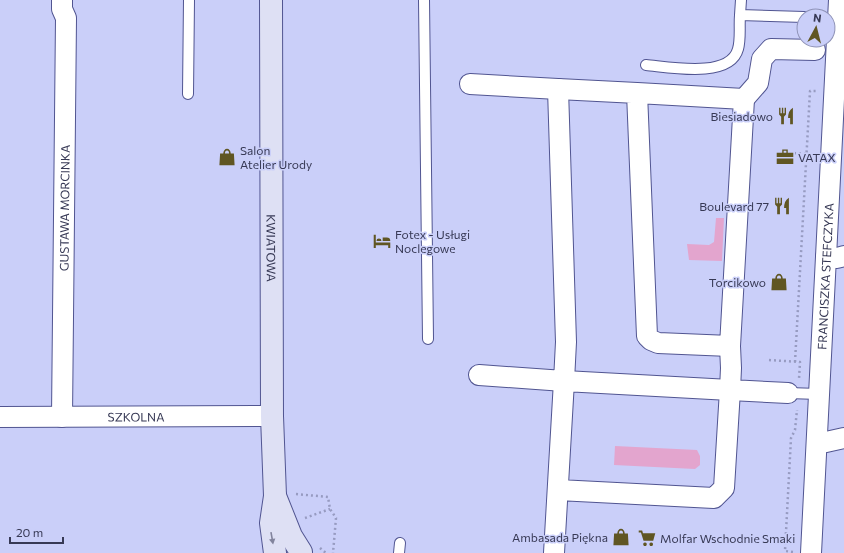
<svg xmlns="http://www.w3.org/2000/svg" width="844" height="553" viewBox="0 0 844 553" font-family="Commissioner,sans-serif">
	<rect width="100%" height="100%" fill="#cacff9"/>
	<path fill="#e3a5ce" d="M716,218H724L722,261L689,260L687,244L709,245L714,242Z
		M615,446L697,450L700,456V465L695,469L614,465Z"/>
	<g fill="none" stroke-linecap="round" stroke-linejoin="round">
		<g stroke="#515591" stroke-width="12">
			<path id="lane" d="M424,0L428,339
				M741,0L740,15L804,17
				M646,65C669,67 730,79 738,49C741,39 739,26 740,15
				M188,94L189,0
				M788,393L819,394
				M399,553L400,543"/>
		</g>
		<g stroke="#515591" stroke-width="22">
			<g id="street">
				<path d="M470,84L558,89L566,342L564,381L479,375"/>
				<path d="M558,89L637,93L647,336L651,340L658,343L730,346L744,99L637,93"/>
				<path d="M744,99L758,83L762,59L771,49L815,50"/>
				<path d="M826,257L837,258L844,256"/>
				<path d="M730,346L731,368L730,390L788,393"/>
				<path id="s1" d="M0,417L272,416"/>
				<path id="s2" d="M62,417L66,18L62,9V0"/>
				<path d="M817,441L826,442L844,438"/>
				<path d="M554,553L564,381L730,390L724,488L714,498L558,490"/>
				<path id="s3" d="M811,553L839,0"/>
			</g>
		</g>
		<g stroke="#515591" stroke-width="24">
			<g id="secondary">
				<path id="s4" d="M271,0L272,416L275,496L271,523L275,553"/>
				<path d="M275,496L291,536L301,552"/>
			</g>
		</g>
		<path stroke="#979bc1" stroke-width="2.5" stroke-dasharray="2 3" stroke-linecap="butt" d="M794,153L807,154
			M769,360L800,362L799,379
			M795,362L810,91H816
			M296,494L328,497L330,509L336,518L333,553
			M305,518L330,509
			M320,548L326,553
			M793,552L785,551L791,438L795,430L797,410"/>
		<use href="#lane" stroke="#fff" stroke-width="10"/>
		<use href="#street" stroke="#fff" stroke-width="20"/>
		<use href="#secondary" stroke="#dee0f4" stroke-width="22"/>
	</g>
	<defs><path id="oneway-solid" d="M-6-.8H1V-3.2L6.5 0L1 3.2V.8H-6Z"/></defs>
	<use fill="#82849d" href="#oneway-solid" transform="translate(272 538) rotate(80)"/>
	<defs>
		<g id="restaurant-bare" transform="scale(1.38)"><path d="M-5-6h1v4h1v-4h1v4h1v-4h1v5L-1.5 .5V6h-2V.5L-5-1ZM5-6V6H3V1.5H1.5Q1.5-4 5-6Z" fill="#605623" stroke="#cacff9" stroke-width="2.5" paint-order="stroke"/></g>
		<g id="shop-bare" transform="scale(1.38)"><path d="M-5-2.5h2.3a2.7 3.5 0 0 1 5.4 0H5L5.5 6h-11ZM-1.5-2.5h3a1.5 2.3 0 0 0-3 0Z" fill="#605623" stroke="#cacff9" stroke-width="2.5" paint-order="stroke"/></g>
		<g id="office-bare" transform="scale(1.38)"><path d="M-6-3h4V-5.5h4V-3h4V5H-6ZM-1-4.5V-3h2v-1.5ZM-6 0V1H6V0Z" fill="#605623" stroke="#cacff9" stroke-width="2.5" paint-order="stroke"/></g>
		<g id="hotel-bare" transform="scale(1.38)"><path d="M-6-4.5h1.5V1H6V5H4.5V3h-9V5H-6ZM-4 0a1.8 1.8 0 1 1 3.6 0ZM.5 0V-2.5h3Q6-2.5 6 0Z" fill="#605623" stroke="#cacff9" stroke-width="2.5" paint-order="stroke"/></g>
		<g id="supermarket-bare" transform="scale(1.38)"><path d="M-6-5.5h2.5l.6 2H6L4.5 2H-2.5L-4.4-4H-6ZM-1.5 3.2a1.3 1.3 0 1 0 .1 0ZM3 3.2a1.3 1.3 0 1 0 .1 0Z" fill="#605623" stroke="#cacff9" stroke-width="2.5" paint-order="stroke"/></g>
	</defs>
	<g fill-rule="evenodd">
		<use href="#restaurant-bare" x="786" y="116"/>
		<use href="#shop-bare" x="227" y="157"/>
		<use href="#office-bare" x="785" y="157"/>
		<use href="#restaurant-bare" x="782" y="206"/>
		<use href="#hotel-bare" x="382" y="241"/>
		<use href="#shop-bare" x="779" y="282"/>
		<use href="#shop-bare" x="621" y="537"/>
		<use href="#supermarket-bare" x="647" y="538"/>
	</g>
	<g text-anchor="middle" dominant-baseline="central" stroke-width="3" stroke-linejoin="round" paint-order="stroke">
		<g font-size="12" fill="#373955" stroke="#cacff9" text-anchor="end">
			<text x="773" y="116">Biesiadowo</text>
			<text x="240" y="150" text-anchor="start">Salon<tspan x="240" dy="14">Atelier Urody</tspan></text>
			<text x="798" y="157" text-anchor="start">VATAX</text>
			<text x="769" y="206">Boulevard 77</text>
			<text x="395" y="234" text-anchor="start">Fotex - Usługi<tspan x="395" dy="14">Noclegowe</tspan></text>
			<text x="766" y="282">Torcikowo</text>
			<text x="608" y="537">Ambasada Piękna</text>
			<text x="660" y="538" text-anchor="start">Molfar Wschodnie Smaki</text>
		</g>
		<g font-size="12" fill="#373955" stroke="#cacff9">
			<text stroke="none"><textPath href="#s2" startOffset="209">GUSTAWA MORCINKA</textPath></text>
			<text stroke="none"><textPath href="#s4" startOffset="248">KWIATOWA</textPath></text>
			<text stroke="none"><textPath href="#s3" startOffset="277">FRANCISZKA STEFCZYKA</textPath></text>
			<text stroke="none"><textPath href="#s1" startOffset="136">SZKOLNA</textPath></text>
		</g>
	</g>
	<g transform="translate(816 28) rotate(7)"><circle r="19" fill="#cacff9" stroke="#8f93b7"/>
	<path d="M0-3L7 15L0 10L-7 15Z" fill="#605623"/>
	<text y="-6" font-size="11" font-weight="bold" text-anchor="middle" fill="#373955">N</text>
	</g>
	<path d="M10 537v6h53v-6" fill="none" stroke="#373955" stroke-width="2"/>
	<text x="16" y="537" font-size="12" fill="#373955" stroke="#cacff9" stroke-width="3" paint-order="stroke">20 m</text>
</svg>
